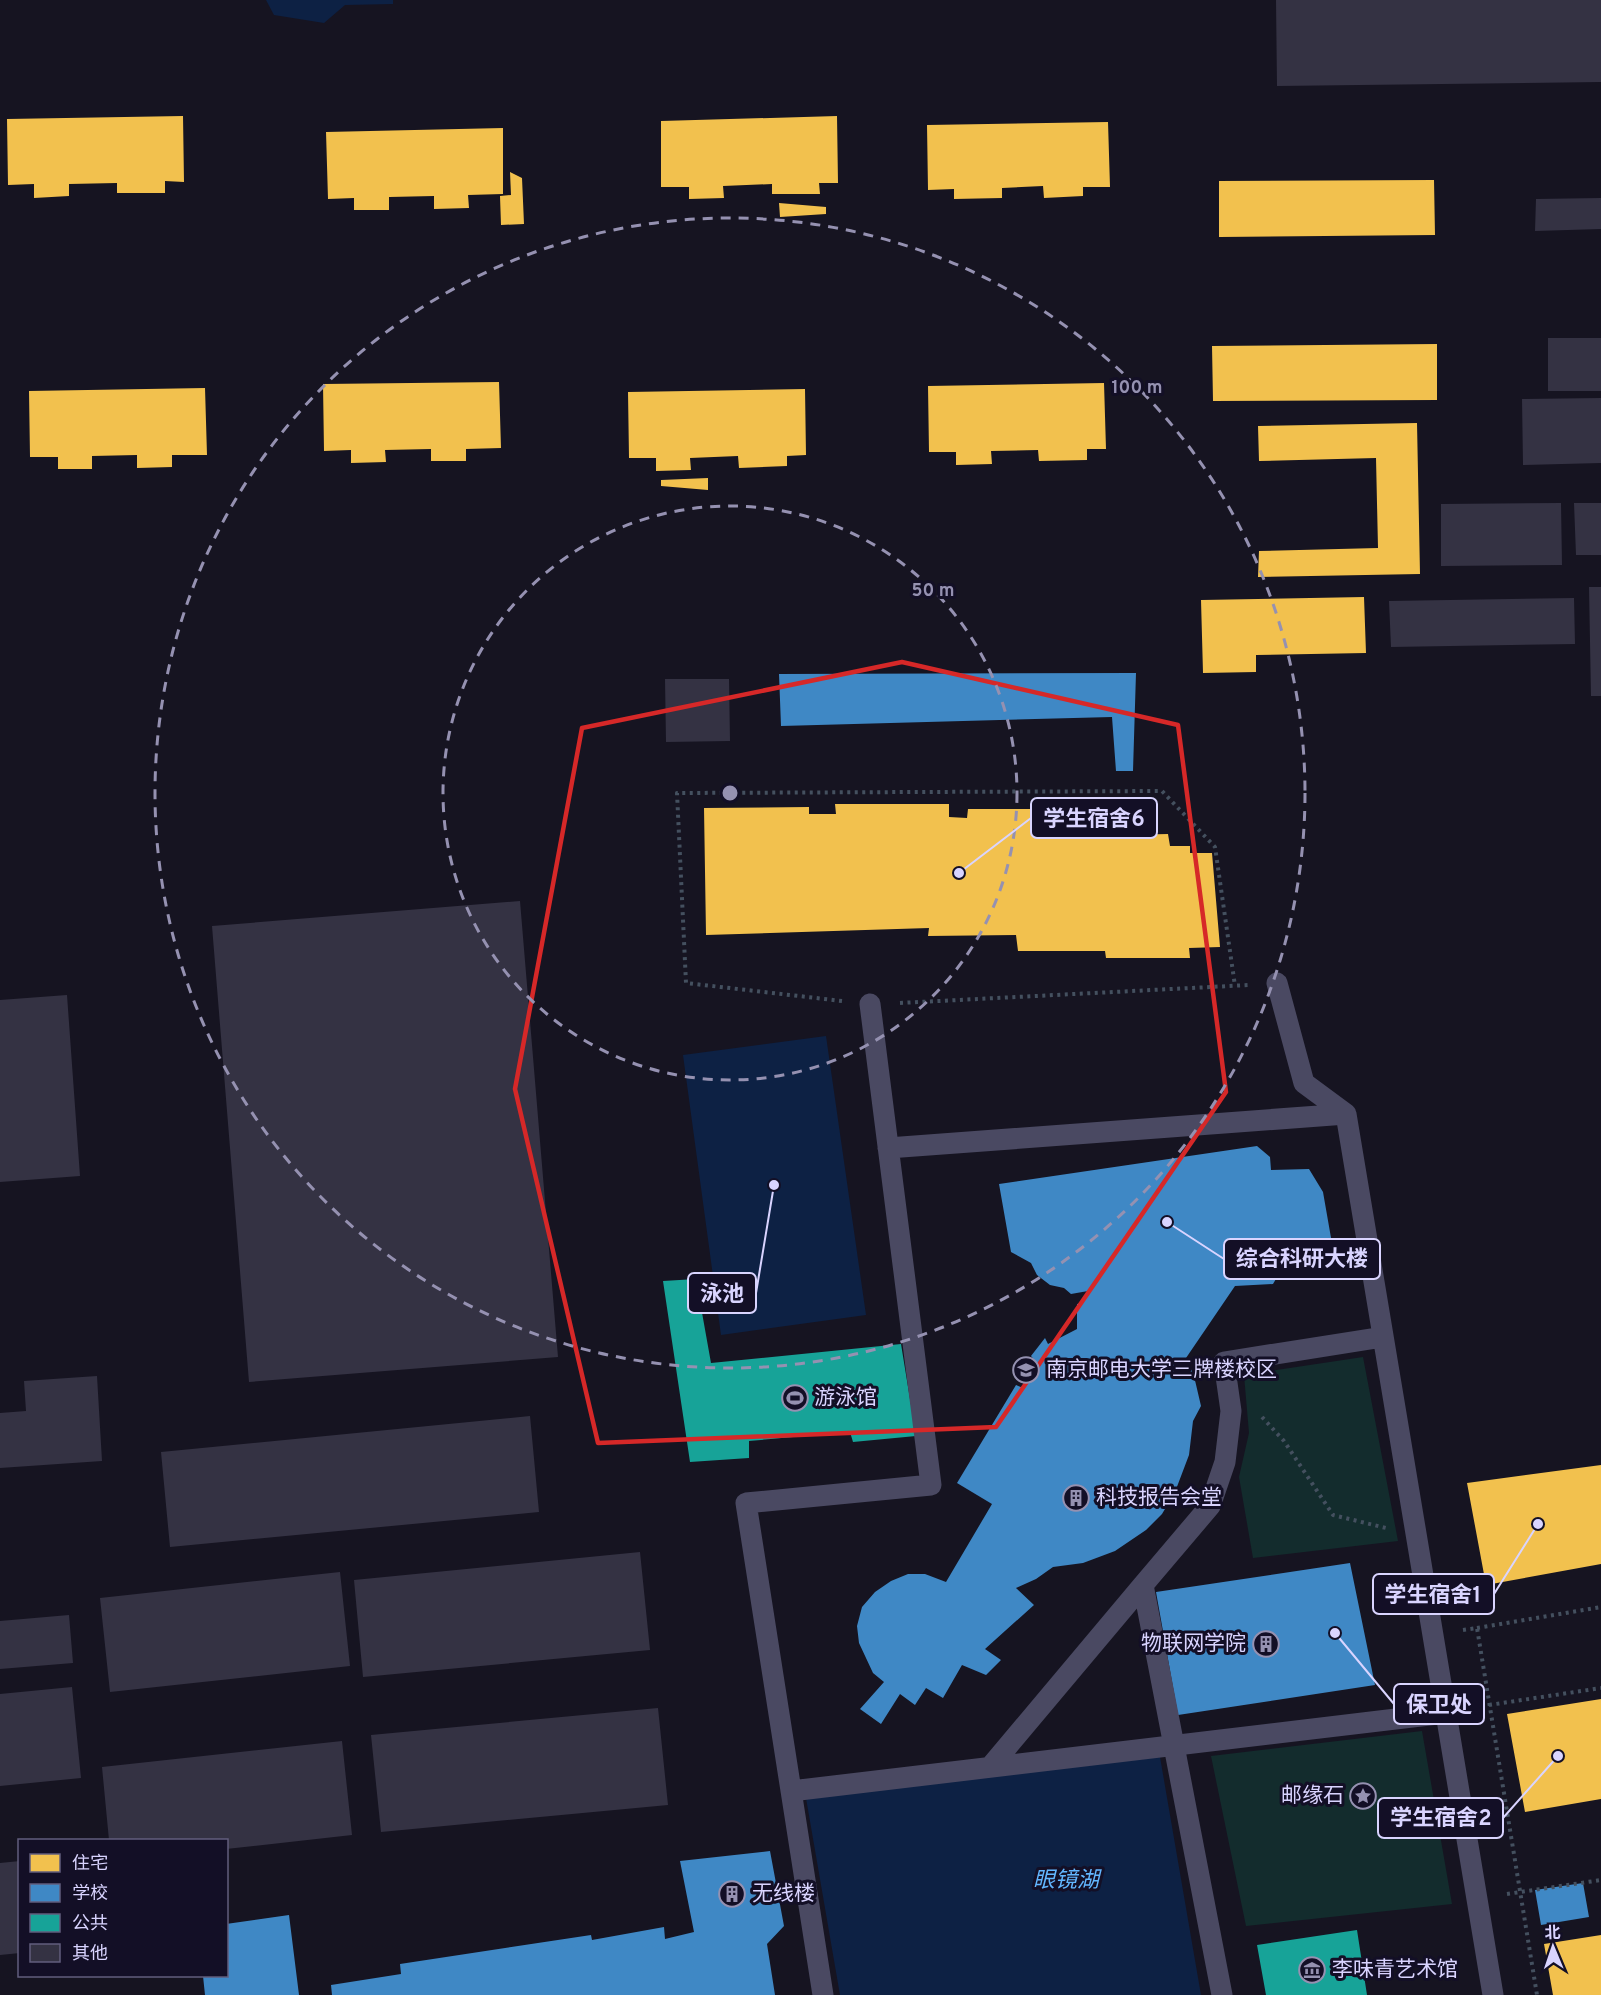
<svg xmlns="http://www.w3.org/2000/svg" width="1601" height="1995" viewBox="0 0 1601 1995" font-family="Overpass,'Noto Sans SC',sans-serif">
	<rect width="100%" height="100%" fill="#161421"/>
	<path fill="#132c2d" d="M1363,1357L1398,1541L1253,1558L1239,1477L1249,1433L1244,1375Z
		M1422,1731L1452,1904L1246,1926L1211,1756Z"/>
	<path fill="#0d2144" d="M266,0H393V4L345,5L324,23L274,15Z
		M826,1036L866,1315L721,1335L683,1055Z
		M1160,1757L1201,1995H840L806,1798Z"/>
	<path fill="#f2c14e" d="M183,116L184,182L165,181V193H117V183L69,184V196L34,198V184L8,185L7,119Z
		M837,116L838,183H819L820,194H772V184L723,186L724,198L689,199V187H661V121Z
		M1108,122L1110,187H1083V196L1044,198L1043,186L1002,188V198L954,199V189L928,190L927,125Z
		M503,128V194L468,195L469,208L434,209V196L389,197V210H354V198L328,199L326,132Z
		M510,172L522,178L524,224L501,225L500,196L511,195Z
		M1434,180L1435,235L1219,237V181Z
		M779,203L826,207V214L780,217Z
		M1437,344V400L1213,401L1212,346Z
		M499,382L501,448L466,449V461H431V449L385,450L386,462L351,463V450L324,451L323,384Z
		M1104,383L1106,449H1087V460L1039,461L1038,450L991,451L992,464L956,465V452H929L928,386Z
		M205,388L207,455H172V467L137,468V455L92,456V469H58V457H30L29,391Z
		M805,389L806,455L787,456V466L739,468L738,456L690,458L691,470L656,471V458H629L628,392Z
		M1417,423L1420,574L1258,577L1259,551L1378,548L1376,458L1259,461L1258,426Z
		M708,478V490L661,486V480Z
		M1364,597L1366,653L1256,655V672L1203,673L1201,600Z
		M835,804H949V817L967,818L968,809H1037L1040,827L1123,826L1124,835L1168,834L1170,846H1190V853H1212L1220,947L1189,948L1190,958H1106L1105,951H1018L1016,935L928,936L929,928L706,935L704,808L809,807V814H836Z
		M1601,1465V1564L1486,1585L1467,1483Z
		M1601,1699V1799L1525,1812L1507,1714Z
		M1601,1935V1995H1553L1544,1944Z"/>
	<path fill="#3f88c5" d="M1136,673L1133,771H1116L1112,717L781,726L779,674Z
		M1257,1146L1270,1157L1271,1170L1309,1169L1323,1192L1334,1255L1286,1262L1273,1284L1235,1286L1186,1358L1194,1376L1201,1406L1193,1421L1189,1455L1175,1492L1162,1514L1146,1530L1115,1551L1083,1563L1053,1567L1036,1579L1016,1588L1034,1605L985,1649L1001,1660L986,1675L962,1665L943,1698L926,1688L915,1705L900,1694L881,1724L860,1709L884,1682L873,1673L859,1643L857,1626L862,1607L875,1592L891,1581L908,1574H925L946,1582L992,1504L957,1483L1016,1385L1023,1388L1039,1366L1031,1356L1045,1338L1048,1344L1077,1329V1304L1083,1303L1088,1291L1071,1294L1064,1288L1050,1285L1037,1275L1031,1263L1011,1252L999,1184Z
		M1350,1563L1375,1685L1178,1715L1156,1592Z
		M770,1851L784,1926L767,1944L775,1995H332L331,1985L401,1974L400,1964L591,1935L592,1940L664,1927L665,1939L694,1932L680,1861Z
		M1583,1883L1589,1917L1541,1925L1535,1890Z
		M289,1915L299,1995H205L203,1976H226V1924Z"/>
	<path fill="#17a398" d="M696,1279L711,1363L901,1344L916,1436L853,1442L850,1432L749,1441V1458L690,1462L663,1281Z
		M1357,1930L1367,1995H1266L1257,1945Z"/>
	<path fill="#343243" d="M1276,0H1601V82L1277,86Z
		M1601,198V229L1535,231L1536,199Z
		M1548,338H1601V391H1548Z
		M1601,398V463L1523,465L1522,399Z
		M1561,503L1562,565L1441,566V504Z
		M1574,503H1601V555H1576Z
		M1589,587H1601V696H1591Z
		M1574,598L1575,644L1391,647L1389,601Z
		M665,679H729L730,741L666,742Z
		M520,901L558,1357L249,1382L212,926Z
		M67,995L80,1176L0,1182V1000Z
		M97,1376L102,1461L0,1468V1413L26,1411L24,1381Z
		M530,1416L539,1512L170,1547L161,1452Z
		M640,1552L650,1650L363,1677L354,1580Z
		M340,1572L350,1666L110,1692L100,1598Z
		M69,1615L73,1663L0,1669V1621Z
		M72,1687L81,1778L0,1786V1694Z
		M658,1708L668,1805L381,1832L371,1735Z
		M342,1741L352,1835L226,1849V1840H109L102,1767Z
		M20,1861V1953L0,1955V1863Z"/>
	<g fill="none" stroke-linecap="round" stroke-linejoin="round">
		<path stroke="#44505f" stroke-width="4" stroke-dasharray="3 4.5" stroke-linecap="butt" d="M842,1001L686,983L677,793L1162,791L1215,847L1235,986
			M900,1003L1249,985
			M1262,1417L1284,1441L1333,1515L1386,1528
			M1477,1628L1601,1607
			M1463,1630L1477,1628L1537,1995
			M1489,1705L1601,1688
			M1507,1894L1601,1880"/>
		<path stroke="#4a4962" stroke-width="21" d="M1277,983L1304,1083L1346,1114L1493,1995
			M888,1148L1346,1114
			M991,1766L1143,1585
			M791,1791L1446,1713
			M823,1995L746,1503L931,1485L870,1004
			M1222,1995L1143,1585L1210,1506L1225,1462L1231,1411L1224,1362L1383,1337"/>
	</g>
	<path fill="none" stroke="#d62828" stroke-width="4.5" stroke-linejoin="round" d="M902,662L1178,725L1226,1092L996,1427L598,1443L515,1089L582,728Z"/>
	<g fill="none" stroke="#9591b1" stroke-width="3" stroke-dasharray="10 8">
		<circle cx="730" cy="793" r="287"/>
		<circle cx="730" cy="793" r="575"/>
	</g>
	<defs>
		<g id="university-ring" transform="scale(1.35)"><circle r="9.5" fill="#130f26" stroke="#9591b1" stroke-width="1.5"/><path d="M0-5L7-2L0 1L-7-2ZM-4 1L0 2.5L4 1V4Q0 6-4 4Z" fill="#9591b1"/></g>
		<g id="stadium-ring" transform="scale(1.35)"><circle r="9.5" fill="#130f26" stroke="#9591b1" stroke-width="1.5"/><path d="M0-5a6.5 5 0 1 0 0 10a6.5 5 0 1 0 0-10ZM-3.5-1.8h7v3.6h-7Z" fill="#9591b1"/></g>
		<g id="building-ring" transform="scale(1.35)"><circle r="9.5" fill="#130f26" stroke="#9591b1" stroke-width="1.5"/><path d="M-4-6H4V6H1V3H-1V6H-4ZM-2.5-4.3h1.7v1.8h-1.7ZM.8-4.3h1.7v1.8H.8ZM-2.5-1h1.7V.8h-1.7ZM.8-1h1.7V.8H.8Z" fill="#9591b1"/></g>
		<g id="sight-ring" transform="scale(1.35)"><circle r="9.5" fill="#130f26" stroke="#9591b1" stroke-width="1.5"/><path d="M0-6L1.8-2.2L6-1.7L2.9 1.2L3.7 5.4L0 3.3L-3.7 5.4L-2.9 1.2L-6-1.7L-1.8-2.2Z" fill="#9591b1"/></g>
		<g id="museum-ring" transform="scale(1.35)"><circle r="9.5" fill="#130f26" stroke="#9591b1" stroke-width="1.5"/><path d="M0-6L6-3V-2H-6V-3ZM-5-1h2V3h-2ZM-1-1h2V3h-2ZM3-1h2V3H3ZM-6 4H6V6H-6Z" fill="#9591b1"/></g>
	</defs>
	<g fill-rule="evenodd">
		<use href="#university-ring" x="1026" y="1370"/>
		<use href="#stadium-ring" x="795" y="1398"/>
		<use href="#building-ring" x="1076" y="1498"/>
		<use href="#building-ring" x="1266" y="1644"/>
		<use href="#sight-ring" x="1363" y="1796"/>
		<use href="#building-ring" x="732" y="1894"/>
		<use href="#museum-ring" x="1312" y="1970"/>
	</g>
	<g text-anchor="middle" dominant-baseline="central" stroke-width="6" stroke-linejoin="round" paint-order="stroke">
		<g font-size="21" fill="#d9d4ff" stroke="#130f26" text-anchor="start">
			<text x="1046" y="1370">南京邮电大学三牌楼校区</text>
			<text x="814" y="1398">游泳馆</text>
			<text x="1096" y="1498">科技报告会堂</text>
			<text x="1246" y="1644" text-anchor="end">物联网学院</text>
			<text x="1344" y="1796" text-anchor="end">邮缘石</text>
			<text x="752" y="1894">无线楼</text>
			<text x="1332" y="1970">李味青艺术馆</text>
		</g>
		<g font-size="22" font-style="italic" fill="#62b6ff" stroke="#130f26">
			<text x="1066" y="1881">眼镜湖</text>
		</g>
	</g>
	<circle cx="730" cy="793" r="9" fill="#9591b1" stroke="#130f26" stroke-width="3"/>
	<g font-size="18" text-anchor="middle" font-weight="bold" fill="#9591b1" stroke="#130f26" stroke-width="6" stroke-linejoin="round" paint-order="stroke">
		<text x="1137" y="393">100 m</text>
		<text x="933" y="596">50 m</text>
	</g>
	<path fill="none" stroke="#d9d4ff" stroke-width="2" d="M959 873L1031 818M1167 1222L1224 1259M774 1185L756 1293M1538 1524L1494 1594M1335 1633L1394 1704M1558 1756L1503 1818"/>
	<g fill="#d9d4ff" stroke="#130f26" stroke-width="2">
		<circle cx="959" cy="873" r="6"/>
		<circle cx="1167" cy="1222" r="6"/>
		<circle cx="774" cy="1185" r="6"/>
		<circle cx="1538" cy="1524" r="6"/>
		<circle cx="1335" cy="1633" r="6"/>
		<circle cx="1558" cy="1756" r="6"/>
	</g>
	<g fill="#130f26" stroke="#d9d4ff" stroke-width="2">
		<rect x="1031" y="798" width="126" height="40" rx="6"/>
		<rect x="1224" y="1239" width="156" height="40" rx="6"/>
		<rect x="688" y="1273" width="68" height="40" rx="6"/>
		<rect x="1373" y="1574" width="121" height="40" rx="6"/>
		<rect x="1394" y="1684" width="90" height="40" rx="6"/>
		<rect x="1378" y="1798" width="125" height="40" rx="6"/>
	</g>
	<g font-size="22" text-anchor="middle" font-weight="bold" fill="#d9d4ff">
		<text x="1094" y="826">学生宿舍6</text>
		<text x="1302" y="1266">综合科研大楼</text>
		<text x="722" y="1301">泳池</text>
		<text x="1433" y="1602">学生宿舍1</text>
		<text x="1439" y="1712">保卫处</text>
		<text x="1441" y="1825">学生宿舍2</text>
	</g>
	<rect x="18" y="1839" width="210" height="138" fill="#130f26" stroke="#625e7d" stroke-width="1.5"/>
	<rect x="30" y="1854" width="30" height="18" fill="#f2c14e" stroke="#625e7d" stroke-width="1.5"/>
	<text x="72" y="1869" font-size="18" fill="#d9d4ff">住宅</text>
	<rect x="30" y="1884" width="30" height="18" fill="#3f88c5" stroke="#625e7d" stroke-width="1.5"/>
	<text x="72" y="1899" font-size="18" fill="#d9d4ff">学校</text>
	<rect x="30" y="1914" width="30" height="18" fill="#17a398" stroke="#625e7d" stroke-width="1.5"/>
	<text x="72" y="1929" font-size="18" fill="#d9d4ff">公共</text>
	<rect x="30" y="1944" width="30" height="18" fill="#343243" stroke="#625e7d" stroke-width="1.5"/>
	<text x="72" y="1959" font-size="18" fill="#d9d4ff">其他</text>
	<g transform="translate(1553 1947) rotate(358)" stroke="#130f26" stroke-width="4.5" paint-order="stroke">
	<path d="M0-4.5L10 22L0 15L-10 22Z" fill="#d9d4ff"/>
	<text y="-9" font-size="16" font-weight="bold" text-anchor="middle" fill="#d9d4ff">北</text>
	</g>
</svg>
